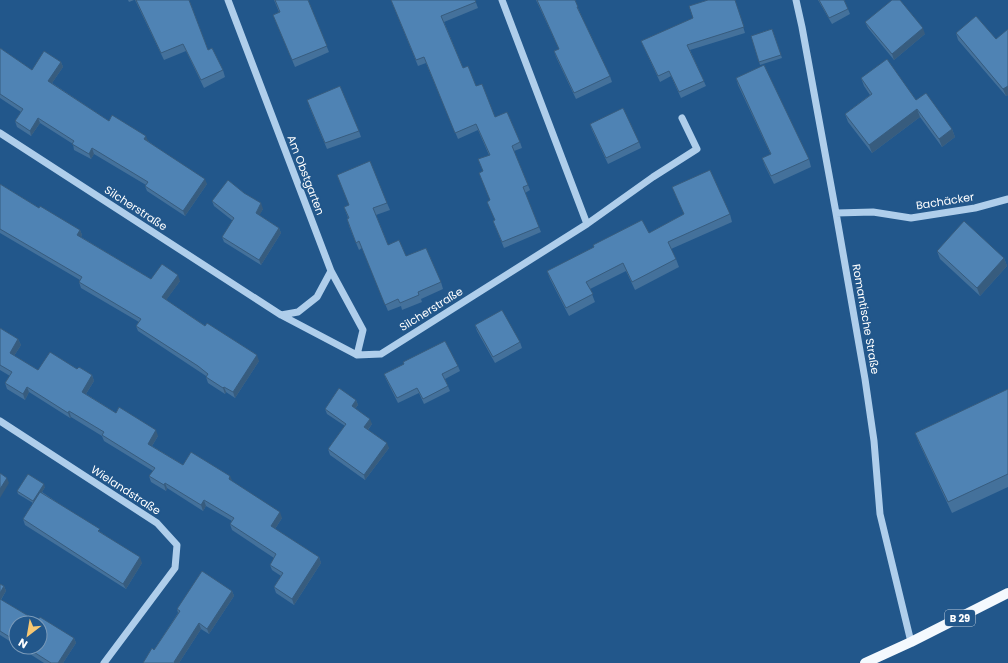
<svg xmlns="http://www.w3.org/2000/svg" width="1008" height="663" font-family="Poppins,sans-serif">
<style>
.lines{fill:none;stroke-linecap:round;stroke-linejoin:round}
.minor{stroke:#afceeb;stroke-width:7}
.major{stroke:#f4f9fe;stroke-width:10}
.wall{fill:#44719b}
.shaded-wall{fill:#375c7e}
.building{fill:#4f83b4;stroke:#375c7e}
.labels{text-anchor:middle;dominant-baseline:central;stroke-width:4;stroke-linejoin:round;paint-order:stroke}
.shield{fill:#22578b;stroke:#bdcddc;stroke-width:1}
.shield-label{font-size:10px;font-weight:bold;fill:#fff}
.street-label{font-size:11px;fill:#fff;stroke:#22578b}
</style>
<rect width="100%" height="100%" fill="#22578b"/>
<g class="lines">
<path class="minor" d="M228,0l103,271 32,59 -6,25
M796,0l6,27 34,186 29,166 9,62 6,73 31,128
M0,133l281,182 76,40 24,-1 206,-130 -85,-224
M836,213l37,-1 38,6 64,-10 33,-9
M587,224l66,-47 44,-28 -15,-31
M281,315l17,-3 19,-15 14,-26
M0,421l157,102 20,22 -2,23 -71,95"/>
<path class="major" d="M865,663l46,-21 97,-49"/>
</g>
<path class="wall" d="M128,0h6l-5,2z
M135,0h54l19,50 15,20 2,7 -21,11 -18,-37 -22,9z
M274,0h34l21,52 -34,15 -22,-52 6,-3z
M391,0h84l3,8 -34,14 19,46 13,18 19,31 25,25 2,6 -8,3 16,39 -5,3 16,39 -37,16 -11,-27 2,-1 -12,-49 6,-16 -11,-25 -20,9 -32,-76 -8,3z
M536,0h39l5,13 30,63 2,6 -36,17 -20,-42 -2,-6 5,-2z
M735,0l10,33 -55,17 16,36 -25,12 -10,-22 -11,6 -19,-41z
M818,0h26l4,9 2,5 -18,10z
M865,22l60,12 -31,26 -26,-32z
M772,29l10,29 -22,7 -9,-29z
M956,33l52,62 -2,1 -48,-56z
M0,48l32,22 29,-8 2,5 -11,16 57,38 39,20 59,43 -22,32 -38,-25 -2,-5 1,-1 -52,-31 -3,5 -17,-9 -1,-6 -33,-21 -9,13 -14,-9 -2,-6 6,-9 -21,-14z
M736,78l73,81 2,8 -37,17 -9,-18 -3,-8 9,-3 -33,-70z
M861,78l55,22 36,29 3,8 -13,10 -22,-30 -48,36 -24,-31 -3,-8 25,-19 -6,-9z
M309,106l50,25 2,6 -34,12z
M590,124l49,18 2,6 -33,16 -16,-34z
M0,184l39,24 41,22 2,5 -1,2 70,42 29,2 -14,19 93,61 -24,37 -9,-6 -1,2 -17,-11 -2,-6v-1l-6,-4 -62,-41 -2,-5 3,-4 -58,-34 -2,-6 1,-2 -80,-47z
M672,187l58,27 2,8 -61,27 5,10 3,8 -44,23 -9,-19 -36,18 5,13 -26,14 -19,-37 -3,-8 102,-38 35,-19z
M212,201l51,8 -4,6 20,13 2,5 -20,32 -37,-23 -2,-5 11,-16 -19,-15z
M387,203l3,7 -14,5 12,30 18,11 35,26 2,7 -22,10 1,3 -20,8 -1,-4 -13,5 -26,-63 -3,2 -10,-24 -1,-8 -4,-11z
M937,251l67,7 3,8 -27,30 -40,-37z
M475,325l45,17 2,6 -27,15 -18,-32z
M0,328l18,11 3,6 -7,11 24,14 39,-1 15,6 2,6 -8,13 30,19 42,23 -6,10 31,19 49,17 50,36 -7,11 44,28 2,6 -27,42 -18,-12 -2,-6 7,-11 -9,-6 -2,-5 4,-7 -42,-28 -2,-6 2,-3 -26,-15 -3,5 -36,-23 -1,3 -15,-9 -2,-6 4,-5 -49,-30 -2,-5 -31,-19 -1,1 -41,-26 -4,8 -18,-11 -2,-6 5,-7 -10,-6z
M458,366l2,5 -15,8 5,12 -26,13 -5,-11 -21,10 -12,-24 -2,-5z
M1008,389v98l-56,26 -33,-70 -4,-10z
M356,400l2,5 -3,4 17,15 -4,6 21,18 -24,32 -35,-25 -2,-6 17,-23 -18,-12 -2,-5z
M45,487l-3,5 60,41 40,30 -16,26 -101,-64 -2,-6 10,-16 -15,-9 -1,-3z
M0,584l4,2 2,5 -5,9 36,21 37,17 2,5 -13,20h-19l-25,-16h21l-24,-24v22l-16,-10z
M232,591l2,5 -25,38 -8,-5 -22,34h-36l11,-13 24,-37 -1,-4z"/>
<path class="shaded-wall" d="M923,28l2,6 -31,26 -2,-6z
M61,62l2,5 -13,19 -2,-5z
M1008,86v9l-2,1 -3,-7z
M917,109l3,8 -48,36 -3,-8z
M38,118l2,5 -9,13 -1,-5z
M952,129l3,8 -13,10 -3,-8z
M146,136l2,5 -2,3 -2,-5z
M92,148l2,6 -3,5 -2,-5z
M205,179l2,5 -22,32 -2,-5z
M261,203l2,6 -5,9 -2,-5z
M279,228l2,5 -20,32 -2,-5z
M80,230l2,5 -3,6 -2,-6z
M1004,258l3,8 -27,30 -3,-8z
M178,275l2,6 -16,22 -2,-6z
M18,339l3,6 -9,14 -2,-6z
M257,355l2,6 -24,37 -2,-6z
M92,375l2,6 -10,16 -2,-5z
M27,387l2,5 -4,8 -2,-6z
M224,387l2,5 -1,2 -2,-6z
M356,400l2,5 -5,6 -1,-5z
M69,411l2,6 -1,1 -2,-5z
M370,419l2,5 -6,8 -2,-5z
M156,430l2,6 -8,13 -2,-5z
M387,443l2,5 -24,32 -1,-5z
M230,476l3,6 -4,-3z
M7,478l2,5 -9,15v-9z
M165,483l2,5 -1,3 -2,-6z
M44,484l1,3 -10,17 -2,-3z
M204,500l2,6 -3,5 -2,-6z
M280,512l2,6 -9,14 -2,-6z
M140,557l2,6 -16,26 -3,-5z
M319,557l2,6 -27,42 -2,-6z
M4,586l2,5 -6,10v-8z
M232,591l2,5 -25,38 -2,-5z
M199,623l2,6 -22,34h-5v-1z
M74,638l2,5 -13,20h-5z"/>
<path class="building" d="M136,0h53l19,50 4,-2 11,22 -22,10 -18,-36 -22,9z
M275,0h33l19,46 -35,14 -19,-45 7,-3z
M391,0h84l1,2 -35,14 22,52 5,-2 8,20 6,-2 13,33 12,-5 13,30 -8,4 16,39 -5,2 16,40 -37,15 -9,-21 2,-1 -8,-18 3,-2 -11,-27 4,-2 -5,-12 12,-4 -14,-31 -21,9 -31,-76 -8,3z
M537,0h38l3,7h-1l33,69 -36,17 -20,-42 5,-2z
M708,0h27l9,27 -57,18 17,36 -25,11 -10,-21 -11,5 -17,-35 52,-23 -4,-12z
M819,0h25l4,9 -19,9z
M892,0h8l23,28 -31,26 -27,-32z
M976,16l20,23 12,-10v57l-5,3 -47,-56z
M772,29l9,26 -22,7 -8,-26z
M0,48l32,22 12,-19 17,11 -13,19 61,40 3,-6 34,21 -2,3 61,40 -22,32 -38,-25 3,-4 -56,-34 -3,6 -17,-10 2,-3 -36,-23 -8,13 -15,-10 8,-12 -23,-15z
M887,59l29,41 10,-7 26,36 -13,10 -22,-30 -48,36 -24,-31 27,-20 -11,-16z
M764,65l45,94 -38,17 -9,-18 9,-4 -35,-76z
M340,86l19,45 -34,12 -18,-43z
M623,108l16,34 -33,16 -16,-34z
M370,161l17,42 -14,5 15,37 11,-5 7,16 20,-8 15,34 -23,10 1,3 -19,8 -2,-4 -13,6 -26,-64 -3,2 -9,-24 2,-1 -5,-11 5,-2 -12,-30z
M710,170l20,44 -62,28 8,17 -44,23 -9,-19 -37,19 7,12 -27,14 -19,-37 47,-24 -1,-2 49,-25 7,13 35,-19 -12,-27z
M228,180l16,13 17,10 -5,10 23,15 -20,32 -37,-23 12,-19 -22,-17z
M0,184l39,24 1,-2 40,24 -3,5 74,44 11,-15 16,11 -16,22 43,29 2,-3 50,32 -24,37 -9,-5 -1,1 -17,-11 2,-3 -10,-8 -62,-40 5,-7 -62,-37 3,-5 -82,-48z
M964,221l40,37 -27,30 -40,-37z
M502,310l18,32 -27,15 -18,-32z
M0,328l18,11 -8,14 28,17 12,-18 27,17 2,-2 13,8 -10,17 34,21 3,-6 37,23 -8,14 35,21 8,-13 39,24 -1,3 51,33 -9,14 48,31 -27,42 -18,-12 9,-14 -13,-8 6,-11 -46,-30 4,-6 -30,-18 -3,5 -36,-22 -1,2 -15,-9 6,-8 -53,-33 2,-3 -35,-21 -1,2 -41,-26 -4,7 -18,-11 7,-11 -12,-7z
M445,341l13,25 -16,8 6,12 -25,13 -6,-11 -20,10 -13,-24 20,-10 -1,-2z
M339,388l17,12 -4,6 18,13 -6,8 23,16 -23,32 -36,-26 18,-25 -21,-15z
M1008,389v85l-60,28 -33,-69z
M0,473l7,5 -7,11z
M28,474l16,10 -11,17 -16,-10z
M40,492l60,37 -2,2 42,26 -17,27 -100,-65z
M202,571l30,20 -25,38 -8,-6 -25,39 1,1h-32l9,-15 2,2 26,-39 -3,-2z
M0,584l4,2 -4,7z
M0,599l37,22 3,-4 34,21 -16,25h-7l-25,-16h14v-24h-24v18l-16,-10z"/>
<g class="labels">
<rect class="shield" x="945" y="610" width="30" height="16" rx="3"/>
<g class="shield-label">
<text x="960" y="618">B 29</text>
</g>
<g class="street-label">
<text transform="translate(306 175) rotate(69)">Am Obstgarten</text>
<text transform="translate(945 201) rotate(-9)">Bachäcker</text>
<text transform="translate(136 208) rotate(33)">Silcherstraße</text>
<text transform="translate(431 309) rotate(-32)">Silcherstraße</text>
<text transform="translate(866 319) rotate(80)">Romantische Straße</text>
<text transform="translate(126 490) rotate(33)">Wielandstraße</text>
</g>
</g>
<g transform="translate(28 635) rotate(211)"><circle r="19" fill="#22578b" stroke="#7a9ab9"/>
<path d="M0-3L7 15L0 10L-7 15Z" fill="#f6c772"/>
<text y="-6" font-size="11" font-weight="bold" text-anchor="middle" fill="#ffffff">N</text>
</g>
</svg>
